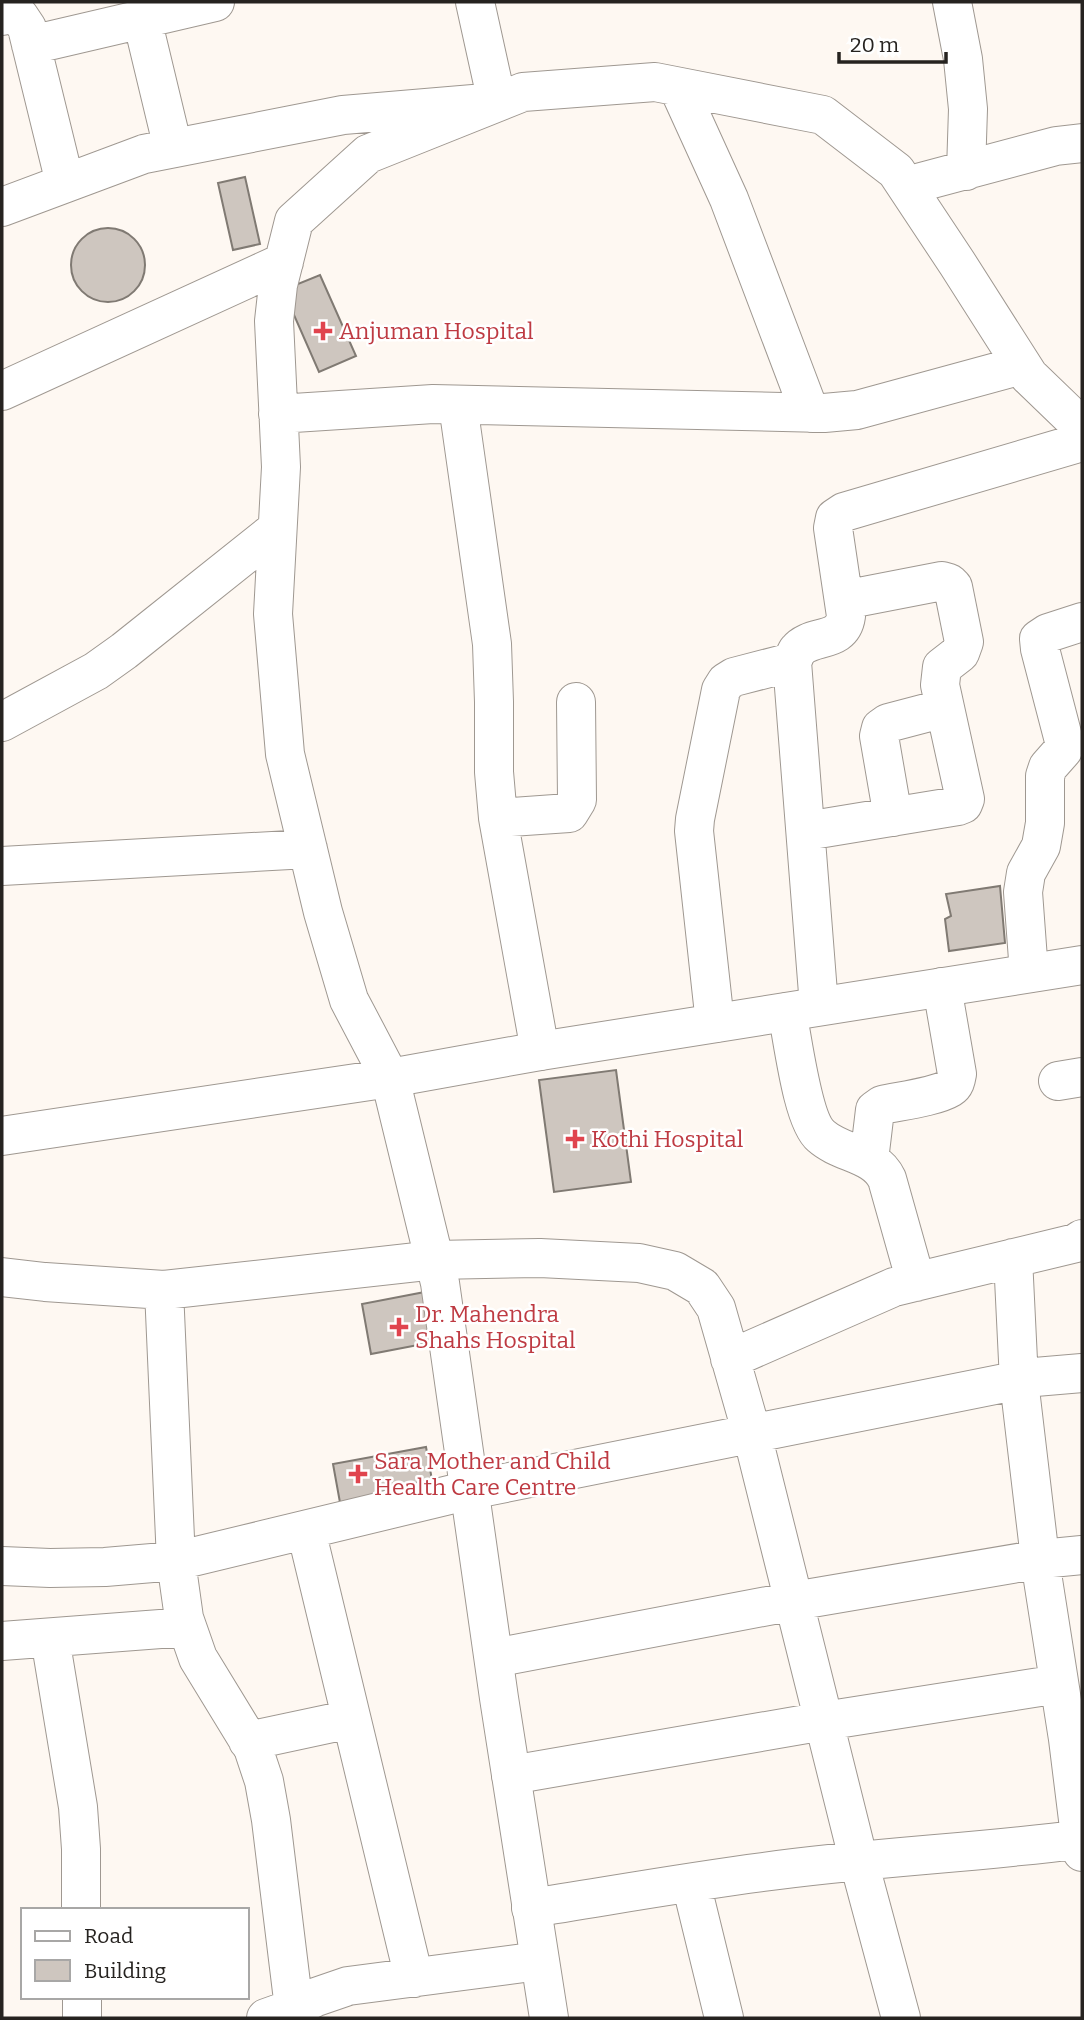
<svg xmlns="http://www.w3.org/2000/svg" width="1084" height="2020" font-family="Bitter,serif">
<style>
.building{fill:#cec6bf;stroke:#807a73;stroke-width:2}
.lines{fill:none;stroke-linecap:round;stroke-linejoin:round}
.street-casing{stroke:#9f9891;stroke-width:40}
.secondary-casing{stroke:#9f9891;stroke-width:40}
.street{stroke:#fff;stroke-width:38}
.secondary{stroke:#fff;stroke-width:38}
.health-dot{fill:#e0444e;stroke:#fff;stroke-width:2.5}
.labels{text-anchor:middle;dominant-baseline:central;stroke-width:5;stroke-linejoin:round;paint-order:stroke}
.health-label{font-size:23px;fill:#be3a42;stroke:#fff;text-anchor:start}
</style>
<rect width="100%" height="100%" fill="#fef8f2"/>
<path class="building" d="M245,177l15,67 -27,6 -15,-67z
M71 265a37 37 0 1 1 74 0a37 37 0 1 1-74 0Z
M320,275l36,81 -37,16 -36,-82z
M1000,886l5,57 -56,8 -4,-32 6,-3 -5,-22z
M616,1070l15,112 -77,10 -15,-112z
M430,1291l9,50 -68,13 -9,-50z
M426,1447l8,44 -93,17 -8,-44z"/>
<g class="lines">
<defs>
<path id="street" d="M952,2l11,57 5,50 -2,62
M2,16l7,-2 10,2 8,12 38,155
M142,19l31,129
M31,45l184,-43
M678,87l51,112 81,214
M906,186l150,-40 26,-3
M2,207l142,-53 199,-39 154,-13 -22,-100
M2,391l282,-129
M458,405l34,239 2,58v70l4,46 42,233
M278,414l155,-10 391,9 33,-3 165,-45
M2,722l94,-51 28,-20 153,-122
M893,817l-14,-81 2,-8 7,-5 57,-15
M498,818l71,-5 8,-13 -1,-98
M806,831l152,-25 5,-2 2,-5 -25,-114 2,-18 18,-14 4,-11 -11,-55 -4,-4 -7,-2 -98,19
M2,866l306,-17
M1029,973l-6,-81 3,-19 15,-27 4,-23v-47l3,-9 15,-17 1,-9 -24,-92 -1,-10 9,-6 34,-11
M819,1006l-27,-344c1,-2 4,-10 5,-11 14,-18 45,-6 49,-35l-13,-88 2,-10 9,-6 238,-70
M787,1012c6,27 15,108 34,124 20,18 54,17 66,43l29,103
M715,1023l-21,-192 1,-12 26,-129 5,-8 8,-5 58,-15
M1058,1081l24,-4
M2,1136l388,-58 -41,-78 -26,-88 -38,-158 -12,-140 8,-147 -7,-146 4,-36 16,-64 74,-67 155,-62 132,-10 168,33 73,56 61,92 72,113 53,51
M869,1160l6,-50 7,-5c18,-4 53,-8 68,-17 5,-3 6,-8 7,-14l-15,-87
M1013,1258l6,123 22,186 27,172 14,113
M2,1277l43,5 119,8 271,-30 105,-2 99,5 36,8 27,16 14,21 36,126 107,428 42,156
M164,1290l12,271 8,57 14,40 55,90 11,33 7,39 23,188
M730,1359l164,-72 182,-44 6,-4
M306,1530l108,448
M2,1566l48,2 55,-1 71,-6 294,-71 565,-113 47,-4
M50,1638l28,169 3,42v61
M2,1641l185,-14
M494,1658l300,-57 247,-42 41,-4
M248,1741l103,-22
M511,1775l313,-54 235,-37
M691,1883l33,135
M531,1908c77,-12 155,-26 232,-36 106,-15 213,-19 319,-33
M82,1997v21
M266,2018l28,-10 22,-11 32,-11 191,-25"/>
<path id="secondary" d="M549,2018l-50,-320 -59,-415 -50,-205 150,-27 542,-86"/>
</defs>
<use href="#street" class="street-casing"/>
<use href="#secondary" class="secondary-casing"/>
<use href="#street" class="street"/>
<use href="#secondary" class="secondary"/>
</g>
<g class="health-dot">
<path d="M319.5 320.5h7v7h7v7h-7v7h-7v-7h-7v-7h7z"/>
<path d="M571.5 1128.5h7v7h7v7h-7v7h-7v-7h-7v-7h7z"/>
<path d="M395.5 1316.5h7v7h7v7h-7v7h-7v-7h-7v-7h7z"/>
<path d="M354.5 1463.5h7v7h7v7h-7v7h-7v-7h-7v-7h7z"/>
</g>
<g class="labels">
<g class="health-label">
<text x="339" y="331">Anjuman Hospital</text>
<text x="591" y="1139">Kothi Hospital</text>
<text x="415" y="1314">Dr. Mahendra<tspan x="415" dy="26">Shahs Hospital</tspan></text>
<text x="374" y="1461">Sara Mother and Child<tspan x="374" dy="26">Health Care Centre</tspan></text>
</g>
</g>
<rect width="1084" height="2020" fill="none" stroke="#262320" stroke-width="7"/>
<rect x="21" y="1908" width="228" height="91" fill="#ffffff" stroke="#a8a7a6" stroke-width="2"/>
<rect x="35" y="1931" width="35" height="10" fill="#ffffff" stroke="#a8a7a6" stroke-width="2"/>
<text x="84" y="1943" font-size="21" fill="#262320">Road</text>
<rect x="35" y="1960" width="35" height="21" fill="#cec6bf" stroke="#a8a7a6" stroke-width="2"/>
<text x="84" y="1978" font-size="21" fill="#262320">Building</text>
<path d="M839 52v10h107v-10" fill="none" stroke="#262320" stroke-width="3.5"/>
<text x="850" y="52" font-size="21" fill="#262320" stroke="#ffffff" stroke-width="5" paint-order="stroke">20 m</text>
</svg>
